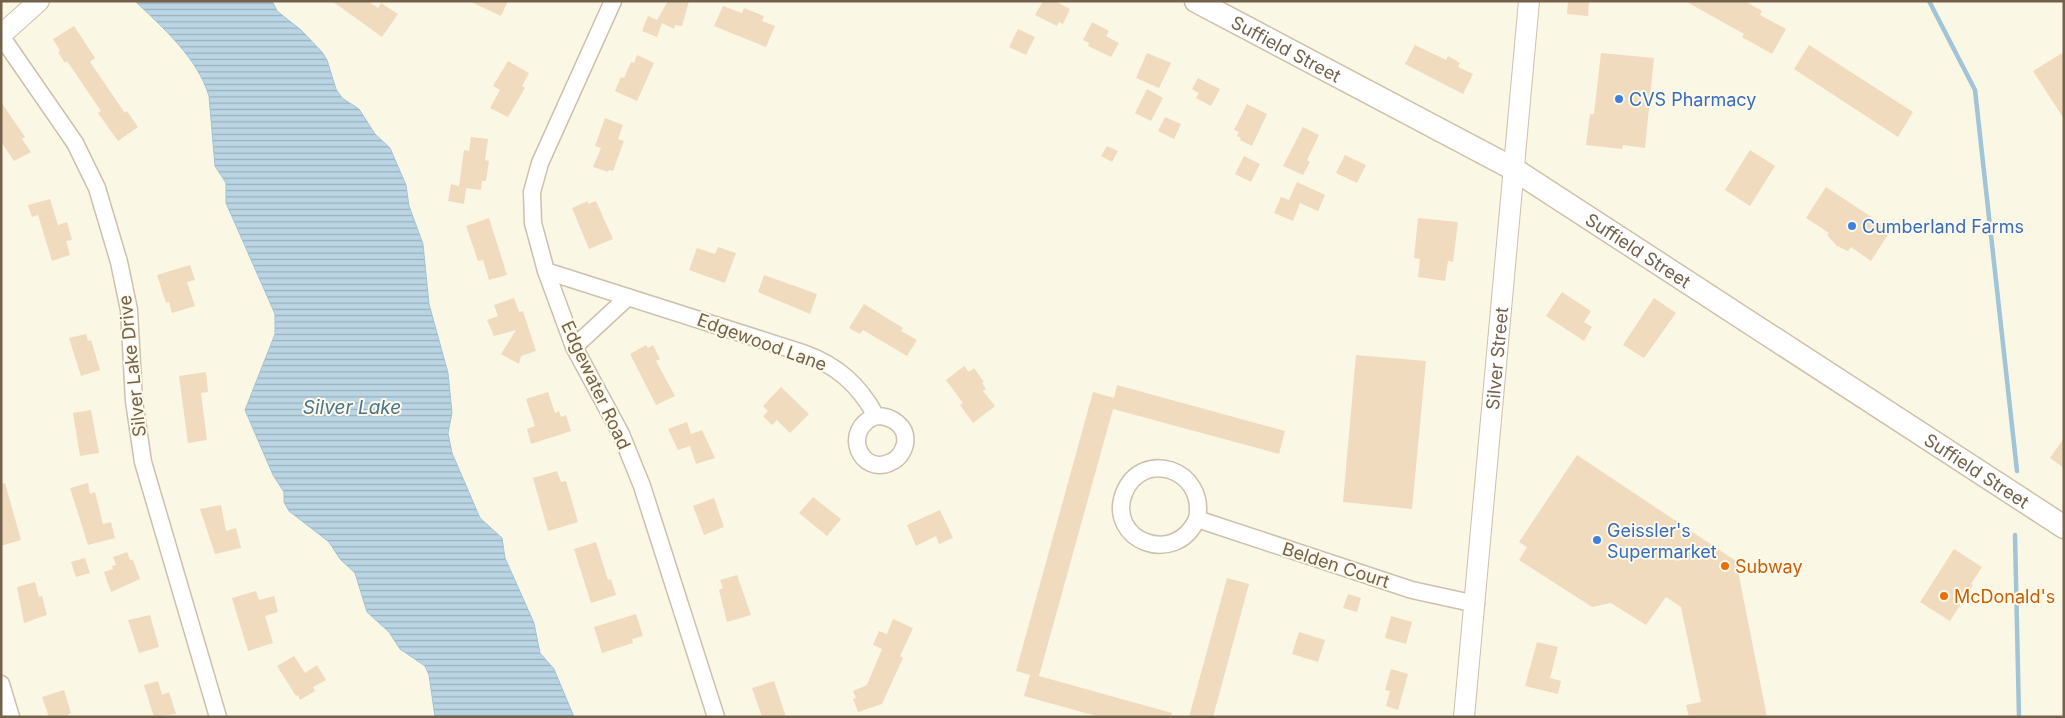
<svg xmlns="http://www.w3.org/2000/svg" width="2065" height="718" font-family="Inter,sans-serif">
<style>
.water{fill:url(#water-rules);stroke:#a1c4d6}
.lines{fill:none;stroke-linecap:round;stroke-linejoin:round}
.stream{stroke:#a1c4d6;stroke-width:4.5}
.building{fill:#f0dbbe}
.minor-casing{stroke:#cdc0ac;stroke-width:19}
.tertiary-casing{stroke:#cdc0ac;stroke-width:22}
.secondary-casing{stroke:#cfc1a9;stroke-width:25}
.minor{stroke:#fff;stroke-width:16}
.tertiary{stroke:#fff;stroke-width:20}
.secondary{stroke:#fff;stroke-width:22}
.shop-dot{fill:#3f7fe0;stroke:#fefaeb;stroke-width:2}
.food-dot{fill:#e8710a;stroke:#fefaeb;stroke-width:2}
.labels{text-anchor:middle;dominant-baseline:central;stroke-width:4;stroke-linejoin:round;paint-order:stroke}
.street-label{font-size:18px;fill:#73614b;stroke:#fefaeb}
.shop-label{font-size:18px;fill:#366cbe;stroke:#fefaeb;text-anchor:start}
.food-label{font-size:18px;fill:#c56008;stroke:#fefaeb;text-anchor:start}
.water-label{font-size:19px;font-style:italic;fill:#49758d;stroke:#fefaeb}
</style>
<defs>
<pattern id="water-rules" width="6" height="5" patternUnits="userSpaceOnUse" patternTransform="scale(1.25)"><rect width="6" height="5" fill="#bad6e4"/><path d="M0 2.5h6" fill="none" stroke="#9cb1bb"/></pattern>
</defs>
<rect width="100%" height="100%" fill="#fbf7e5"/>
<path class="water" d="M135,1h137l5,10 24,19 21,22 5,8 9,29 6,9 17,11 16,25 15,14 16,37 3,21 14,38 6,60 19,69 4,40 -4,20 4,20 28,65 22,20 3,20 29,65 6,30 14,16 20,48h-139l-6,-42 -4,-9 -25,-17 -11,-17 -22,-20 -12,-39 -15,-14 -11,-17 -40,-31 -5,-9v-10l-11,-17 -28,-65 30,-76v-20l-49,-111v-20l-11,-17 -6,-70c-12,-39 -46,-68 -74,-95z"/>
<g class="lines">
<path class="stream" d="M1929,1l46,89 42,381
M2015,535l4,182"/>
</g>
<path class="building" d="M332,1h36l10,7 3,-5 17,11 -16,23z
M469,1h39l-7,15z
M668,1h21l-7,25 -7,-1 -1,4 -12,-6 -5,14 -15,-6 6,-15 9,4z
M1043,1h12l15,8 -7,15 -4,-2 -2,4 -22,-11z
M1568,1h21l-1,15 -21,-2z
M1685,1h60l17,10 -2,4 26,14 -14,25 -30,-17 2,-3z
M723,6l19,7 2,-5 20,8 -2,5 13,5 -9,21 -52,-21z
M1092,22l17,9 -3,5 13,7 -8,14 -23,-11 1,-3 -6,-3z
M74,26l21,32 -5,4 35,51 2,-2 11,16 -20,14 -20,-28 3,-2 -15,-22 -19,-28 -2,2 -7,-11 2,-1 -7,-12z
M1018,29l17,8 -9,18 -17,-8z
M1415,45l31,15 2,-4 12,7 -2,4 15,7 -10,20 -58,-30z
M1809,45l104,67 -15,25 -104,-68z
M2064,52v67l-31,-48z
M1147,53l24,10 -12,25 -23,-10z
M1601,53l53,5 -9,90 -22,-3 -1,4 -36,-4 4,-31h4z
M637,55l17,8 -17,38 -22,-10 6,-14 3,1 7,-16 3,1z
M508,61l21,12 -7,13 3,2 -17,29 -18,-9 10,-18 -7,-4z
M1198,78l22,11 -9,17 -15,-8 3,-5 -7,-4z
M1147,89l16,9 -12,23 -16,-8z
M1,102l24,35 -3,2 9,13 -17,9 -13,-19z
M1247,104l20,10 -15,32 -12,-6 1,-2 -4,-2 2,-4 -5,-2z
M1165,117l16,7 -7,15 -16,-8z
M605,118l18,7 -5,14 6,2 -11,30 -4,-1 -1,2 -15,-5 8,-19 -6,-2z
M1303,127l16,8 -12,25 3,2 -7,13 -20,-9z
M471,137l17,2 -3,21 4,1 -3,20h-4l-1,9 -15,-2 -2,16 -16,-3 3,-17 8,2 5,-36 5,1z
M1107,146l11,5 -6,11 -11,-6z
M1750,150l25,16 -25,40 -25,-16z
M1345,155l21,10 -9,18 -21,-10z
M1244,156l16,8 -9,18 -16,-8z
M1297,182l28,13 -7,16 -18,-8 -7,18 -19,-8 7,-16 8,3z
M1826,187l65,43 -20,31 -20,-14 -3,4 -11,-5 -10,-11 2,-2 -23,-15z
M50,199l8,26 9,-3 5,18 -6,1 4,14 -18,6 -14,-46 -6,2 -4,-12z
M588,201v3l8,-3 17,38 -24,10 -17,-41z
M489,218l18,57 -18,5 -6,-20 -5,1 -12,-35z
M1418,218l40,4 -5,40 -5,-1 -3,20 -27,-4 2,-18 -6,-1z
M718,247l18,6 -11,30 -36,-13 8,-22 18,6z
M190,265l5,15 -8,2 8,24 -23,7 -3,-11 -3,1 -9,-28z
M764,275l53,19 -7,20 -52,-22z
M1562,292l29,19 -7,11 8,5 -8,14 -38,-25z
M514,298l5,14 4,-1 13,40 -15,5 -2,8 -18,-10 15,-24 -22,6 -7,-16 11,-4 -4,-11z
M1654,298l22,15 -32,45 -21,-13z
M864,304l39,24 -2,3 16,9 -10,16 -44,-26 -3,4 -11,-6z
M86,334l2,7 3,-1 9,30 -19,6 -12,-38z
M646,345l2,3 5,-3 7,14 -4,2 19,35 -19,9 -26,-51z
M1356,355l70,6 -14,148 -69,-7z
M964,366l5,6 5,-4 10,14 -2,1 4,6 -3,2 12,15 -22,17 -13,-18 3,-2 -17,-23z
M206,372l2,20 -7,1 6,47 -19,3 -9,-67z
M1117,385l168,46 -6,23 -166,-45 -74,267 133,37 -1,4h-71l-76,-21 6,-21 -14,-4 77,-279 21,6z
M781,387l28,27 -19,19 -13,-13 -5,5 -9,-9 5,-5 -5,-5z
M548,392l7,21 4,-2 2,6 5,-2 5,16 -40,13 -4,-15 8,-3 -9,-27z
M91,410l8,43 -19,3 -7,-43z
M687,422l4,12 11,-4 13,28 -19,6 -6,-18 -12,4 -10,-21z
M2064,438v30l-14,-10z
M1577,455l159,106 31,156h-78l-3,-12 15,-3 -20,-95 -15,-10 -20,28 -35,-22 -19,4 -73,-47 8,-13 -8,-5z
M557,471l4,11 5,-1 12,41 -30,9 -15,-53z
M5,483l16,57 -20,6v-62z
M88,483l2,11 5,-2 8,32 8,-2 4,16 -27,7 -18,-57z
M813,497l28,22 -14,17 -28,-23z
M714,498l10,29 -20,8 -11,-29z
M221,505l5,26 10,-3 5,20 -26,6 -15,-45z
M940,510l13,28 -14,6 -3,-8 -20,10 -9,-21z
M596,542l12,38 3,-1 5,16 -25,8 -17,-54z
M1954,549l28,18 -11,17 2,1 -23,36 -30,-19z
M127,552l3,8h3l7,19 -29,13 -7,-20 9,-3 -1,-3 4,-1 -3,-8z
M85,558l5,15 -14,4 -5,-15z
M737,575l14,40 -24,7 -8,-32 4,-2 -3,-8z
M1227,578l22,6 -36,133h-24z
M35,582l4,15 3,-1 5,19 -23,8 -7,-36z
M256,591l3,9 15,-4 4,16 -13,4 8,27 -25,8 -16,-53z
M1348,594l13,4 -4,14 -14,-4z
M636,614l7,22 -11,3 1,4 -31,10 -8,-26z
M150,615l9,32 -20,6 -11,-33z
M1391,616l21,6 -6,22 -21,-6z
M893,619l20,9 -13,28 3,2 -21,46 -24,8 -5,-13 3,-1 -3,-7 14,-6 15,-36 -9,-4 6,-14 8,3z
M1299,632l26,8 -7,22 -26,-8z
M1537,642l21,5 -8,31 11,3 -3,13 -33,-8z
M294,656l11,17 12,-8 9,15 -13,7 2,4 -15,9 -2,-5 -2,1 -19,-30z
M1391,669l17,5 -10,36 -12,-4 4,-15 -5,-1z
M158,681l4,14 7,-3 7,22 -22,3 -10,-32z
M774,681l12,36h-24l-10,-29z
M64,690l7,23 -3,1 1,3h-20l-7,-20z"/>
<g class="lines">
<defs>
<path id="minor" d="M613,1l-73,162 -8,29 1,31 13,48 28,76 47,87 21,52 74,231
M1,36l74,107 22,45 22,74 10,48 5,91 9,61 75,255
M546,271l257,82c34,12 56,32 73,63 -36,14 -15,61 15,46 7,-3 12,-10 14,-18 3,-18 -13,-28 -29,-28
M574,347l54,-50
M1197,519c-22,49 -91,21 -73,-26 18,-45 83,-24 73,26l215,71 64,14
M1,684l10,33"/>
<g id="tertiary">
<path d="M1,35l38,-34"/>
<path id="s1" d="M1464,717l65,-716"/>
</g>
<g id="secondary">
<path id="s2" d="M1196,1l316,167 552,359"/>
</g>
</defs>
<use href="#minor" class="minor-casing"/>
<use href="#tertiary" class="tertiary-casing"/>
<use href="#secondary" class="secondary-casing"/>
<use href="#minor" class="minor"/>
<use href="#tertiary" class="tertiary"/>
<use href="#secondary" class="secondary"/>
</g>
<g class="shop-dot">
<circle cx="1619" cy="99" r="5"/>
<circle cx="1852" cy="226" r="5"/>
<circle cx="1597" cy="540" r="5"/>
</g>
<g class="food-dot">
<circle cx="1725" cy="566" r="5"/>
<circle cx="1944" cy="596" r="5"/>
</g>
<g class="labels">
<g class="street-label">
<text stroke="none"><textPath href="#s2" startOffset="102">Suffield Street</textPath></text>
<text stroke="none"><textPath href="#s2" startOffset="508">Suffield Street</textPath></text>
<text transform="translate(762 342) rotate(20)">Edgewood Lane</text>
<text stroke="none"><textPath href="#s1" startOffset="360">Silver Street</textPath></text>
<text transform="translate(132 366) rotate(-96)">Silver Lake Drive</text>
<text transform="translate(596 385) rotate(65)">Edgewater Road</text>
<text stroke="none"><textPath href="#s2" startOffset="912">Suffield Street</textPath></text>
<text transform="translate(1336 565) rotate(18)">Belden Court</text>
</g>
<g class="shop-label">
<text x="1629" y="99">CVS Pharmacy</text>
<text x="1862" y="226">Cumberland Farms</text>
<text x="1607" y="530">Geissler's<tspan x="1607" dy="21">Supermarket</tspan></text>
</g>
<g class="food-label">
<text x="1735" y="566">Subway</text>
<text x="1954" y="596">McDonald's</text>
</g>
<g class="water-label">
<text x="352" y="407">Silver Lake</text>
</g>
</g>
<rect width="2065" height="718" fill="none" stroke="#73614b" stroke-width="5"/>
</svg>
